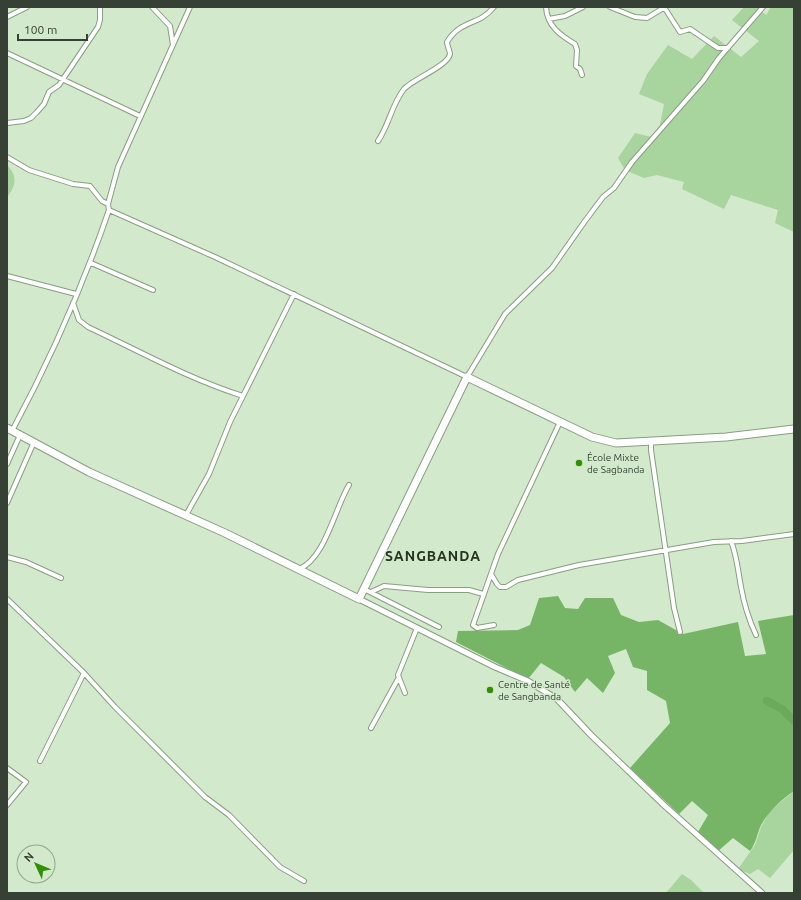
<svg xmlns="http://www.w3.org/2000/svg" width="801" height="900" font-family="Ubuntu,sans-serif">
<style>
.green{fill:#a8d49d}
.forest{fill:#77b566}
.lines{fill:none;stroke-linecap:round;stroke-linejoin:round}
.river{stroke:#6ba95b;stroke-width:8}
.minor-casing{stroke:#889e82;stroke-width:6}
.tertiary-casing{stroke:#889e82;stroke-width:7}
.primary-casing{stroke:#889e82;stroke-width:9}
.minor{stroke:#fff;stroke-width:4}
.tertiary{stroke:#fff;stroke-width:5}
.primary{stroke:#fff;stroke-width:7}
.poi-dot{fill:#318f04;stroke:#d2e9cc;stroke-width:1.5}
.labels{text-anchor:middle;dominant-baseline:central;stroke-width:3;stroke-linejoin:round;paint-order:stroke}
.poi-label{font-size:10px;fill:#364034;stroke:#d2e9cc;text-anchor:start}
.district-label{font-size:14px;font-weight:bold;letter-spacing:1px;fill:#23351e;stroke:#d2e9cc}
</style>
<rect width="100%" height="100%" fill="#d2e9cc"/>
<path class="green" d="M744,7h13l9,8 5,-8h23v225l-19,-9 3,-13 -47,-15 -7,14 -42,-20 2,-7 -27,-7 -13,3 -19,-8 -7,-12 17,-25 16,4 9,-12 4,-21 -25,-10 8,-20 21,-29 24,14 22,-23 27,21 18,-16 -27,-21z
M7,165c11,11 9,21 0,32z
M794,791v59l-24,28 -12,-9 -8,5 -12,-5 17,-24 6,-18 9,-16z
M682,874l9,6 13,13h-38z"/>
<path class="forest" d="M558,596l7,12 13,1 7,-11h28l8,17 18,7 19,-2 25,14 55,-12 7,34 21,-2 -8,-33 36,-6v176c-13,9 -25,20 -33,34 -4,9 -5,18 -11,26l-17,-13 -16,14 -19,-20 10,-17 -16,-14 -13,13 -49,-46 40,-45 -4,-22 -19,-11v-19l-14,-4 -7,-18 -18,7 7,17 -12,20 -16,-15 -12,14 -11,-15 -23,-14 -13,16 -72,-37 2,-11 60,-1 12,-5 9,-27z"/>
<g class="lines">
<path class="river" d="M767,701l15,8 12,12"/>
<defs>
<path id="minor" d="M152,7l18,19 3,19
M546,7c1,19 14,28 29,37l2,6 -1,16 4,3 2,6
M610,7l25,10 12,1 18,-11
M664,7l16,25 10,-3 28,19h10
M7,17l20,-10
M549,19l16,-3 18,-9
M7,53l133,63
M7,123l17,-2 7,-3 6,-6 7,-8 5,-12 10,-7 39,-58 2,-7v-13
M378,141c11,-16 14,-37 26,-52 9,-10 44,-23 46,-35 0,-3 -3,-8 -3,-12 14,-23 32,-16 47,-35
M7,157l22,13 44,14 17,2 12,15 6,3
M109,210l106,47 252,120 38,-63 47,-46 33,-47 18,-24 11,-9 18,-26 71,-81 16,-23 44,-51
M91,263l62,27
M7,276l69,18
M73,303l6,17 9,7c51,24 101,52 155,69
M12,431c38,-71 71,-145 97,-221l-1,-6 10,-37 72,-160
M651,441v9l23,158 6,24
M7,464l13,-29
M7,503l27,-61
M186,515l23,-41 21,-52 64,-128
M731,541c6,15 7,30 10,46 3,17 8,33 15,48
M7,557l19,5 35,16
M299,569c26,-10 36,-61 50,-84
M491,574l6,10 3,3h6l12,-7 61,-15 135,-23 28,-1 52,-7
M364,589l75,38
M371,592l13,-6 44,4h41l14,4
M7,599l77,74 31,34 90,90 24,18 51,52 24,14
M494,625l-17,3 -4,-3 25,-71 62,-132
M405,693l-7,-18 19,-47
M371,728l27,-49
M40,761l44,-88
M7,768l19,14 -19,23"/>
<path id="tertiary" d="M359,599l136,68 33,14 29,18 34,36 74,71 97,87"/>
<path id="primary" d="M7,428l82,44 136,61 134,66 108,-222 125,60 24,6 110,-6 68,-8"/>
</defs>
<use href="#minor" class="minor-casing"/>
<use href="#tertiary" class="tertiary-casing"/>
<use href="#primary" class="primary-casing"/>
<use href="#minor" class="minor"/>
<use href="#tertiary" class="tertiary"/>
<use href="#primary" class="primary"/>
</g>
<g class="poi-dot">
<circle cx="579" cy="463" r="4"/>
<circle cx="490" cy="690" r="4"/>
</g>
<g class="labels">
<g class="poi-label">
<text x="587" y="457">École Mixte<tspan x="587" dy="12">de Sagbanda</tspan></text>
<text x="498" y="684">Centre de Santé<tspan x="498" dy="12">de Sangbanda</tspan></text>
</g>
<g class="district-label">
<text x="433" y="556">SANGBANDA</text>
</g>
</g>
<rect width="801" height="900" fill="none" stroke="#364034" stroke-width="16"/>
<g transform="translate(36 864) rotate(314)"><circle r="19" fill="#d2e9cc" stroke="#94a58f"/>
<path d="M0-3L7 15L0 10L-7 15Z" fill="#318f04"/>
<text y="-6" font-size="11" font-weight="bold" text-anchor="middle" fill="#364034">N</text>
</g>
<path d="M18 34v6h69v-6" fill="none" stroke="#364034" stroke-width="2"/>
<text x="24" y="34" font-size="12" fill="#364034" stroke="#d2e9cc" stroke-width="3" paint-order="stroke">100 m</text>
</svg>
